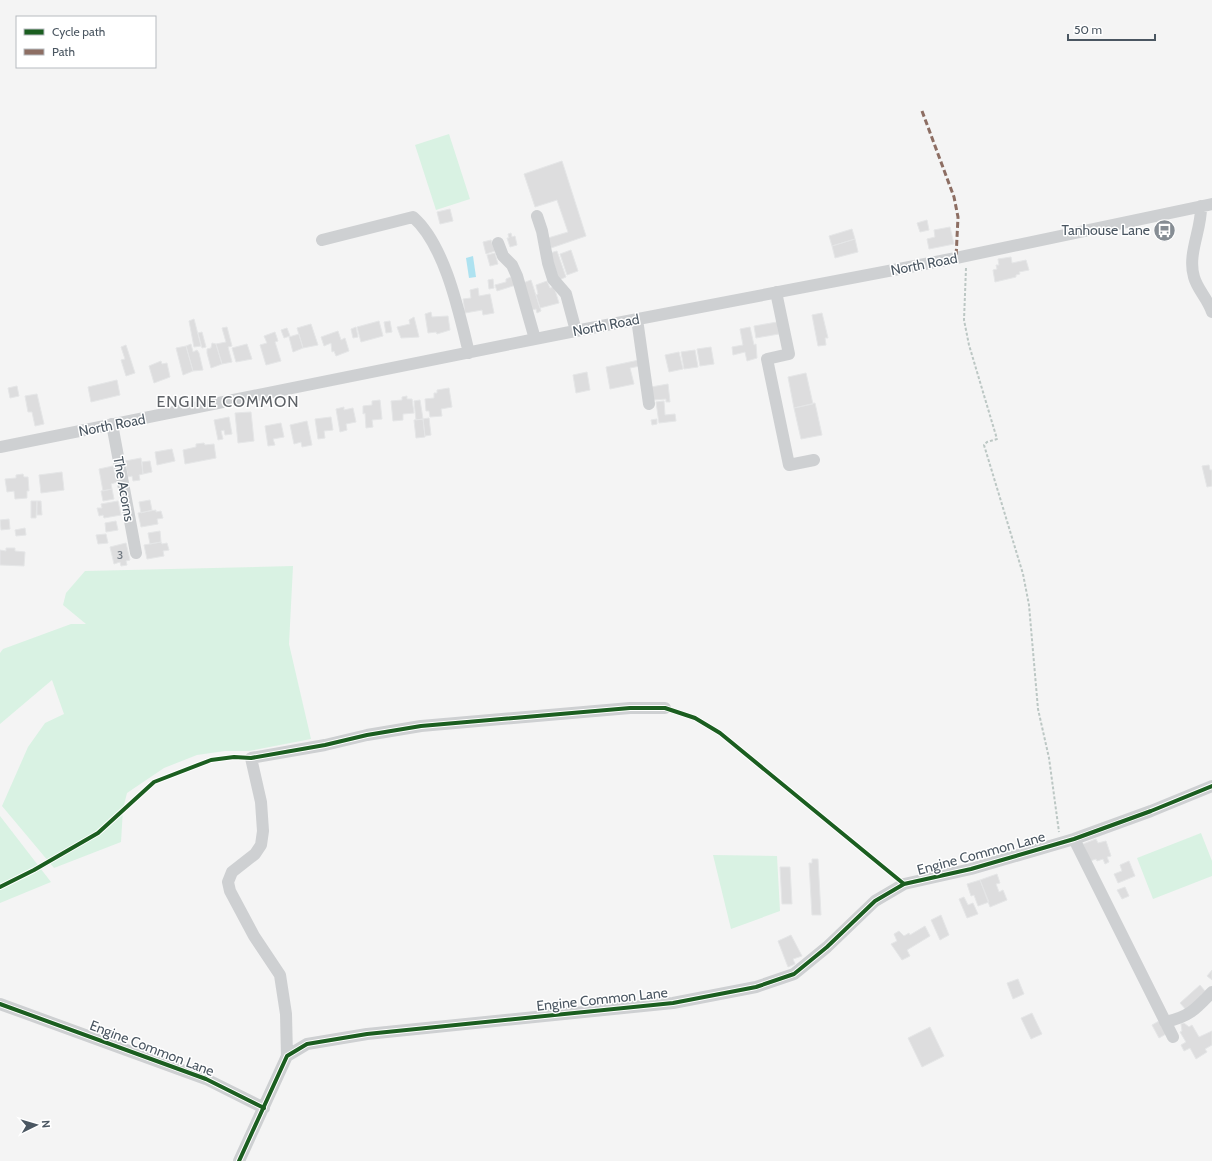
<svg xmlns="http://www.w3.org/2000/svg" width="1212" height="1161" font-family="Cabin,sans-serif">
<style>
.green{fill:#d9f2e3}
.water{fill:#aee2f0}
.building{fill:#ddddde;stroke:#e5e6e7}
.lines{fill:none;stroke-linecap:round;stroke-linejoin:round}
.path{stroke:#bcc7c4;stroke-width:2;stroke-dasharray:3 2;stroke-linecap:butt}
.minor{stroke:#ced0d2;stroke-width:12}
.quiet{stroke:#8d6e63;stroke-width:3;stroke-dasharray:6 3;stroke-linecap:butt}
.cycleway-casing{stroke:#fff;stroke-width:6}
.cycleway{stroke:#1b5e20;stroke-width:4}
.labels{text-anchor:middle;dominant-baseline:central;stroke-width:3;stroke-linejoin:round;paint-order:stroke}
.number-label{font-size:12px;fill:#707881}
.poi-label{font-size:14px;fill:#4a5661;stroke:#fff;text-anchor:end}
.street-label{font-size:14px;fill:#4a5661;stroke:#fff}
.quarter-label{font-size:16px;letter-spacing:1px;fill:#5f6368;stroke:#fff}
</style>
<rect width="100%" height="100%" fill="#f4f4f4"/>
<path class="green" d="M449,134l21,65 -34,11 -21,-65z
M293,566l-4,78 22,95 -62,12h-24l-28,4 -33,13 -37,25 -4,16 -2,33 -67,26 -52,-62 26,-59 17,-24 19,-9 -12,-34 -52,44v-71l3,-4 68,-25h15l-23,-19 3,-12 19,-22z
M0,816l51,66 -51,21z
M1201,833l11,28v15l-59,23 -16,-41z
M713,855l64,1 3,55 -49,18z"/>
<path class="water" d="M473,256l3,21 -7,1 -3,-20z"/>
<path class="building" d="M562,161l24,75 -35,12 -3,-10 20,-6 -11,-32 -22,7 -11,-33z
M450,209l3,12 -13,3 -3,-12z
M927,220l2,10 -9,2 -3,-9z
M950,227l4,17 -25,5 -2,-10 8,-2 -1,-7z
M852,229l3,10 -23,7 -3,-10z
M511,233l1,4 3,-1 2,9 -7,2 -3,-9h2l-1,-4z
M855,239l3,13 -23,6 -3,-12z
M491,240l4,11 -9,3 -3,-12z
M571,250l7,21 -11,4 -7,-21z
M557,251l9,26 -7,3 -9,-27z
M495,253l3,11 -8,2 -3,-11z
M1011,257l1,6 14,-3 3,10 -10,2 1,2 -4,1v2l-21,5 -2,-12 4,-1 -1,-4h3l-1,-6z
M513,276l3,9 -19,6 -2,-6 11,-3v-3z
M493,279l1,9 -5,1 -1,-9z
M531,280l10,31 -4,2 -1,-4 -4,1 -9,-27z
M547,281l3,7 4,-1 5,16 -19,5 -4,-13 2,-1 -2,-9z
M478,288l1,8 11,-2 4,19 -11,2 -1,-5 -17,3 -2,-14 8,-1 -1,-8z
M431,312l1,5 16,-1 2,14 -13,4 -1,-2 -8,1 -3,-19z
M822,313l6,25h-3l1,7 -8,1 -6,-31z
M414,317l5,20 -18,1 -4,-11 13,-3 -1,-4z
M194,319l7,27 -7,1 -5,-26z
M379,321l4,15 -22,6 -4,-15z
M390,321l2,11 -6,1 -2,-11z
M777,322l2,12 -23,4 -2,-12z
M311,324l7,21 -15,3 -6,-20z
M227,327l5,19 -4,1 4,15 -10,2 -6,-20 10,-2 -4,-14z
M356,327l2,10 -5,1 -2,-9z
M750,327l4,18 2,-1 1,14 -10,3 -2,-9 -12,3 -1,-8 11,-2 -3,-16z
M287,328l3,8 -6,2 -3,-8z
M338,331l3,9 4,-2 4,13 -13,5 -2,-5 -2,1 -1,-9 -7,3 -3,-9z
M202,332l4,15 -4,1 -4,-15z
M275,332l3,9 -3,1 6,19 -15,4 -6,-20 7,-2 -3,-7z
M299,334l4,14 -10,4 -4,-15z
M212,343l4,1 6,20 -11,4 -4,-15v-4l4,-1z
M191,344l2,8 4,-2 2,3 4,17 -10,1 -7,-25z
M247,344l5,15 -16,3 -4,-14z
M126,345l9,28 -9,3 -5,-16 4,-1 -4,-12z
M186,346l7,25 -10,4 -7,-27z
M711,347l3,17 -14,2 -3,-17z
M695,350l3,17 -14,2 -3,-17z
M679,352l4,17 -14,3 -4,-17z
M639,360l1,6 -10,2 4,16 -24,5 -4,-22z
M161,361l1,3 5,-1 3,14 -16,6 -5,-17z
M587,372l3,18 -14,3 -3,-18z
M806,373l7,31 -19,4 -6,-31z
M117,380l3,15 -29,7 -3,-15z
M668,384l2,18h-4v-3l-14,1 -1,-13z
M17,386l2,10 -9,2 -2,-10z
M449,388l3,19 -11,2 1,7 -12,1 -1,-6h-3l-1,-12 9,-1v-5h3v-3z
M37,394l7,30 -9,2 -3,-14h-4l-3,-16z
M407,396v3h5l2,14 -11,1v6l-10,1 -2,-20 11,-1v-3z
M380,400l2,19 -10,1 1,7 -7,1 -1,-15 -2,1v-8l9,-1v-4z
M420,400l3,19 -7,1 -2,-19z
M664,401l1,14 10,-1 1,7 -17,2 -3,-21z
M815,403l7,32 -21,4 -7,-31z
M344,407v3l9,-2 3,14 -10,2 1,6 -7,2 -4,-23z
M251,412l3,29 -16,2 -3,-30z
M229,417l3,17 -7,1 -1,-5 -3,1 2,8 -5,1 -4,-20z
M331,417l2,13 -9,1 1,7 -7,1 -3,-20z
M429,418l2,17 -6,1 -2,-17z
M423,419l2,18 -9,1 -2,-18z
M657,419v5l-5,1 -1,-5z
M307,421l5,24 -10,2 -1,-5 -7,2 -4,-19z
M281,423l3,14 -11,2 2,6 -7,1 -3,-20z
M204,443l1,2 9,-1 2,14 -31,6 -2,-14 13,-3v-3z
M172,449l3,12 -18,4 -2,-13z
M141,458l2,16 -4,1 1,5 -7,1 -1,-5 -4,1 -3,-16z
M150,461l2,11 -9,2 -1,-12z
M1209,465l1,5h2v16l-5,1 -5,-21z
M113,466l4,16 -6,2 1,5 -9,2 -4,-22z
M62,472l2,18 -23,3 -2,-18z
M23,474l1,3h4l1,14h-2v7l-12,1 -1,-8 -7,1 -2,-13 11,-1v-3z
M112,489l2,10 -11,2 -2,-10z
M150,500l2,10 -11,3 -2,-11z
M31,501h6l-1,17h-5z
M37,501h4l1,14h-5z
M118,501l3,14 -17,3 -1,-3 -4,1 -2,-8h5l-1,-4z
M156,510v2l5,-1 2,7 -6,1 1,5 -17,3 -3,-14z
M9,519l1,10 -9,1 -1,-10z
M116,521l2,9 -12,2 -1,-9z
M25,528l1,7 -10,1 -1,-6z
M160,531l1,11 -11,2 -2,-11z
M106,534l2,9 -10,1 -2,-9z
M161,542l1,2 5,-1 2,7 -6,1 1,5 -17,3 -3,-14z
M126,543l4,17 -4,1 1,4 -6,1 -1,-4 -6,2 -4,-17z
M6,548h9v3l10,1 -1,14 -24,-1v-15l6,1z
M1096,839l2,4 8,-2 5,15 -4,1 2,5 -4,2 -2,-5 -6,2 -1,-2 -6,2 -7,-17z
M812,859h6l3,56h-9l-3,-52h3z
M1129,861l6,15 -17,7 -4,-9 8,-3 -2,-6z
M780,867h10l2,37h-10z
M997,874l3,9 -4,1 3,8 4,-2 4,10 -17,7 -10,-27z
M980,880l9,22 -11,4 -4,-11 -3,1 -4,-12z
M1125,887l4,9 -7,3 -5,-9z
M964,897l4,8 5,-2 5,11 -11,4 -8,-19z
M941,915l8,20 -9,5 -9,-20z
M925,926l5,10 -23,14 3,6 -8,4 -11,-16 6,-3 -3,-7 5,-3 5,5 5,-3 1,2z
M791,935l11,21 -9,3 2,5 -7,3 -10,-26z
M1212,970v10l-5,-4z
M1018,979l6,15 -11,5 -6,-16z
M1200,985l5,6 -4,4 1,2 -14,15 -8,-9z
M1032,1013l10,21 -11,5 -10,-21z
M1159,1021l7,13 -7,4 -7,-13z
M1184,1023l5,4 3,-2 7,12 13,-6v14l-7,4 2,3 -11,7 -6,-11 -6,3 -3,-6 5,-3 -6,-10 2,-1 -1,-7z
M930,1027l14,29 -22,11 -14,-29z"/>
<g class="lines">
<path class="path" d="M966,268l-2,52 5,25 28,94 -10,3 -3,3 39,129 6,31 9,104 11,49 10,74"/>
<path class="minor" d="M1201,206c1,23 -14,48 -7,71 3,12 14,22 18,35
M537,216l5,15 6,32 5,16 13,15 10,37
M322,240l91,-23c32,28 46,95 56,136
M498,243l5,13 9,9 5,11 18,63
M776,292l13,62 -22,5 22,106 25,-5
M637,319l12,85
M112,424l24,129
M0,447l565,-114 391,-75 256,-54
M1074,839l99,198
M0,1004l206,75 58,29
M1165,1022c24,-5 31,-13 47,-30
M287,1056l-1,-42 -6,-39 -26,-39 -24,-45 -2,-9 4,-10 23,-18 6,-9 2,-14 -2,-29 -10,-44 74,-13 42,-10 54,-9 209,-18h35
M239,1161l48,-105 20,-12 60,-10 306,-31 83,-16 38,-13 33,-27 48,-46 29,-17 67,-15 103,-30 77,-28 61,-25"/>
<path class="quiet" d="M922,111l32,86 4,20 -2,41"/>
<defs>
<path id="cycleway" d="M0,887l34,-17 64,-37 56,-51 57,-22 23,-3 17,1 74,-13 42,-10 54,-9 209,-18h35l30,10 25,15 184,151
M0,1004l206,75 58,29
M239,1161l48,-105 20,-12 60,-10 306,-31 83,-16 38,-13 33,-27 48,-46 29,-17 67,-15 103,-30 77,-28 61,-25"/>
</defs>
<use href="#cycleway" class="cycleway-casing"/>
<use href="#cycleway" class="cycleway"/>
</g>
<defs>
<symbol id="bus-disc" viewBox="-11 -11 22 22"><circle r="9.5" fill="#868d94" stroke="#fff"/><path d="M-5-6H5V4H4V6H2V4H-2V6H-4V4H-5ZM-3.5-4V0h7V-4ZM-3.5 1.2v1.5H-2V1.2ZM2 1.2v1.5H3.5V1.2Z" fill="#fff"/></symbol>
</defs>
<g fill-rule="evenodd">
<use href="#bus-disc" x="1152" y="218" width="25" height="25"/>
</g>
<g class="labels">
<g class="number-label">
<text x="120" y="554">3</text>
</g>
<g class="poi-label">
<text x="1150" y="230">Tanhouse Lane</text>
</g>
<g class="street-label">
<text transform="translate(924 264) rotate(-11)">North Road</text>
<text transform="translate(606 325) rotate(-11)">North Road</text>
<text transform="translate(112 425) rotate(-11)">North Road</text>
<text transform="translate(124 489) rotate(80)">The Acorns</text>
<text transform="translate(981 853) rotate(-15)">Engine Common Lane</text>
<text transform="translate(602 999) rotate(-6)">Engine Common Lane</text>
<text transform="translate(152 1048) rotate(21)">Engine Common Lane</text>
</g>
<g class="quarter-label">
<text x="228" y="401">ENGINE COMMON</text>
</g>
</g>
<rect x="16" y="16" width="140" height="52" fill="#ffffff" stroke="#b7bbc0"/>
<rect x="24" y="29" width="20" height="6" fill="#1b5e20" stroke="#b7bbc0"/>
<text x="52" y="36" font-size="12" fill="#4a5661">Cycle path</text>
<rect x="24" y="49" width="20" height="6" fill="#8d6e63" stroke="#b7bbc0"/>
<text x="52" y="56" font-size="12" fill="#4a5661">Path</text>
<g transform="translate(36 1125) rotate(85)" stroke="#ffffff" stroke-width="3" paint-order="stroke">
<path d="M0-3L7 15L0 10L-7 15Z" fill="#4a5661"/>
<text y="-6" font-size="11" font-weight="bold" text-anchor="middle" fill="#4a5661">N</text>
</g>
<path d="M1068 34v6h87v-6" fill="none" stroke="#4a5661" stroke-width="2"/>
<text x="1074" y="34" font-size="12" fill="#4a5661" stroke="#ffffff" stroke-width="3" paint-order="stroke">50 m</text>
</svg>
